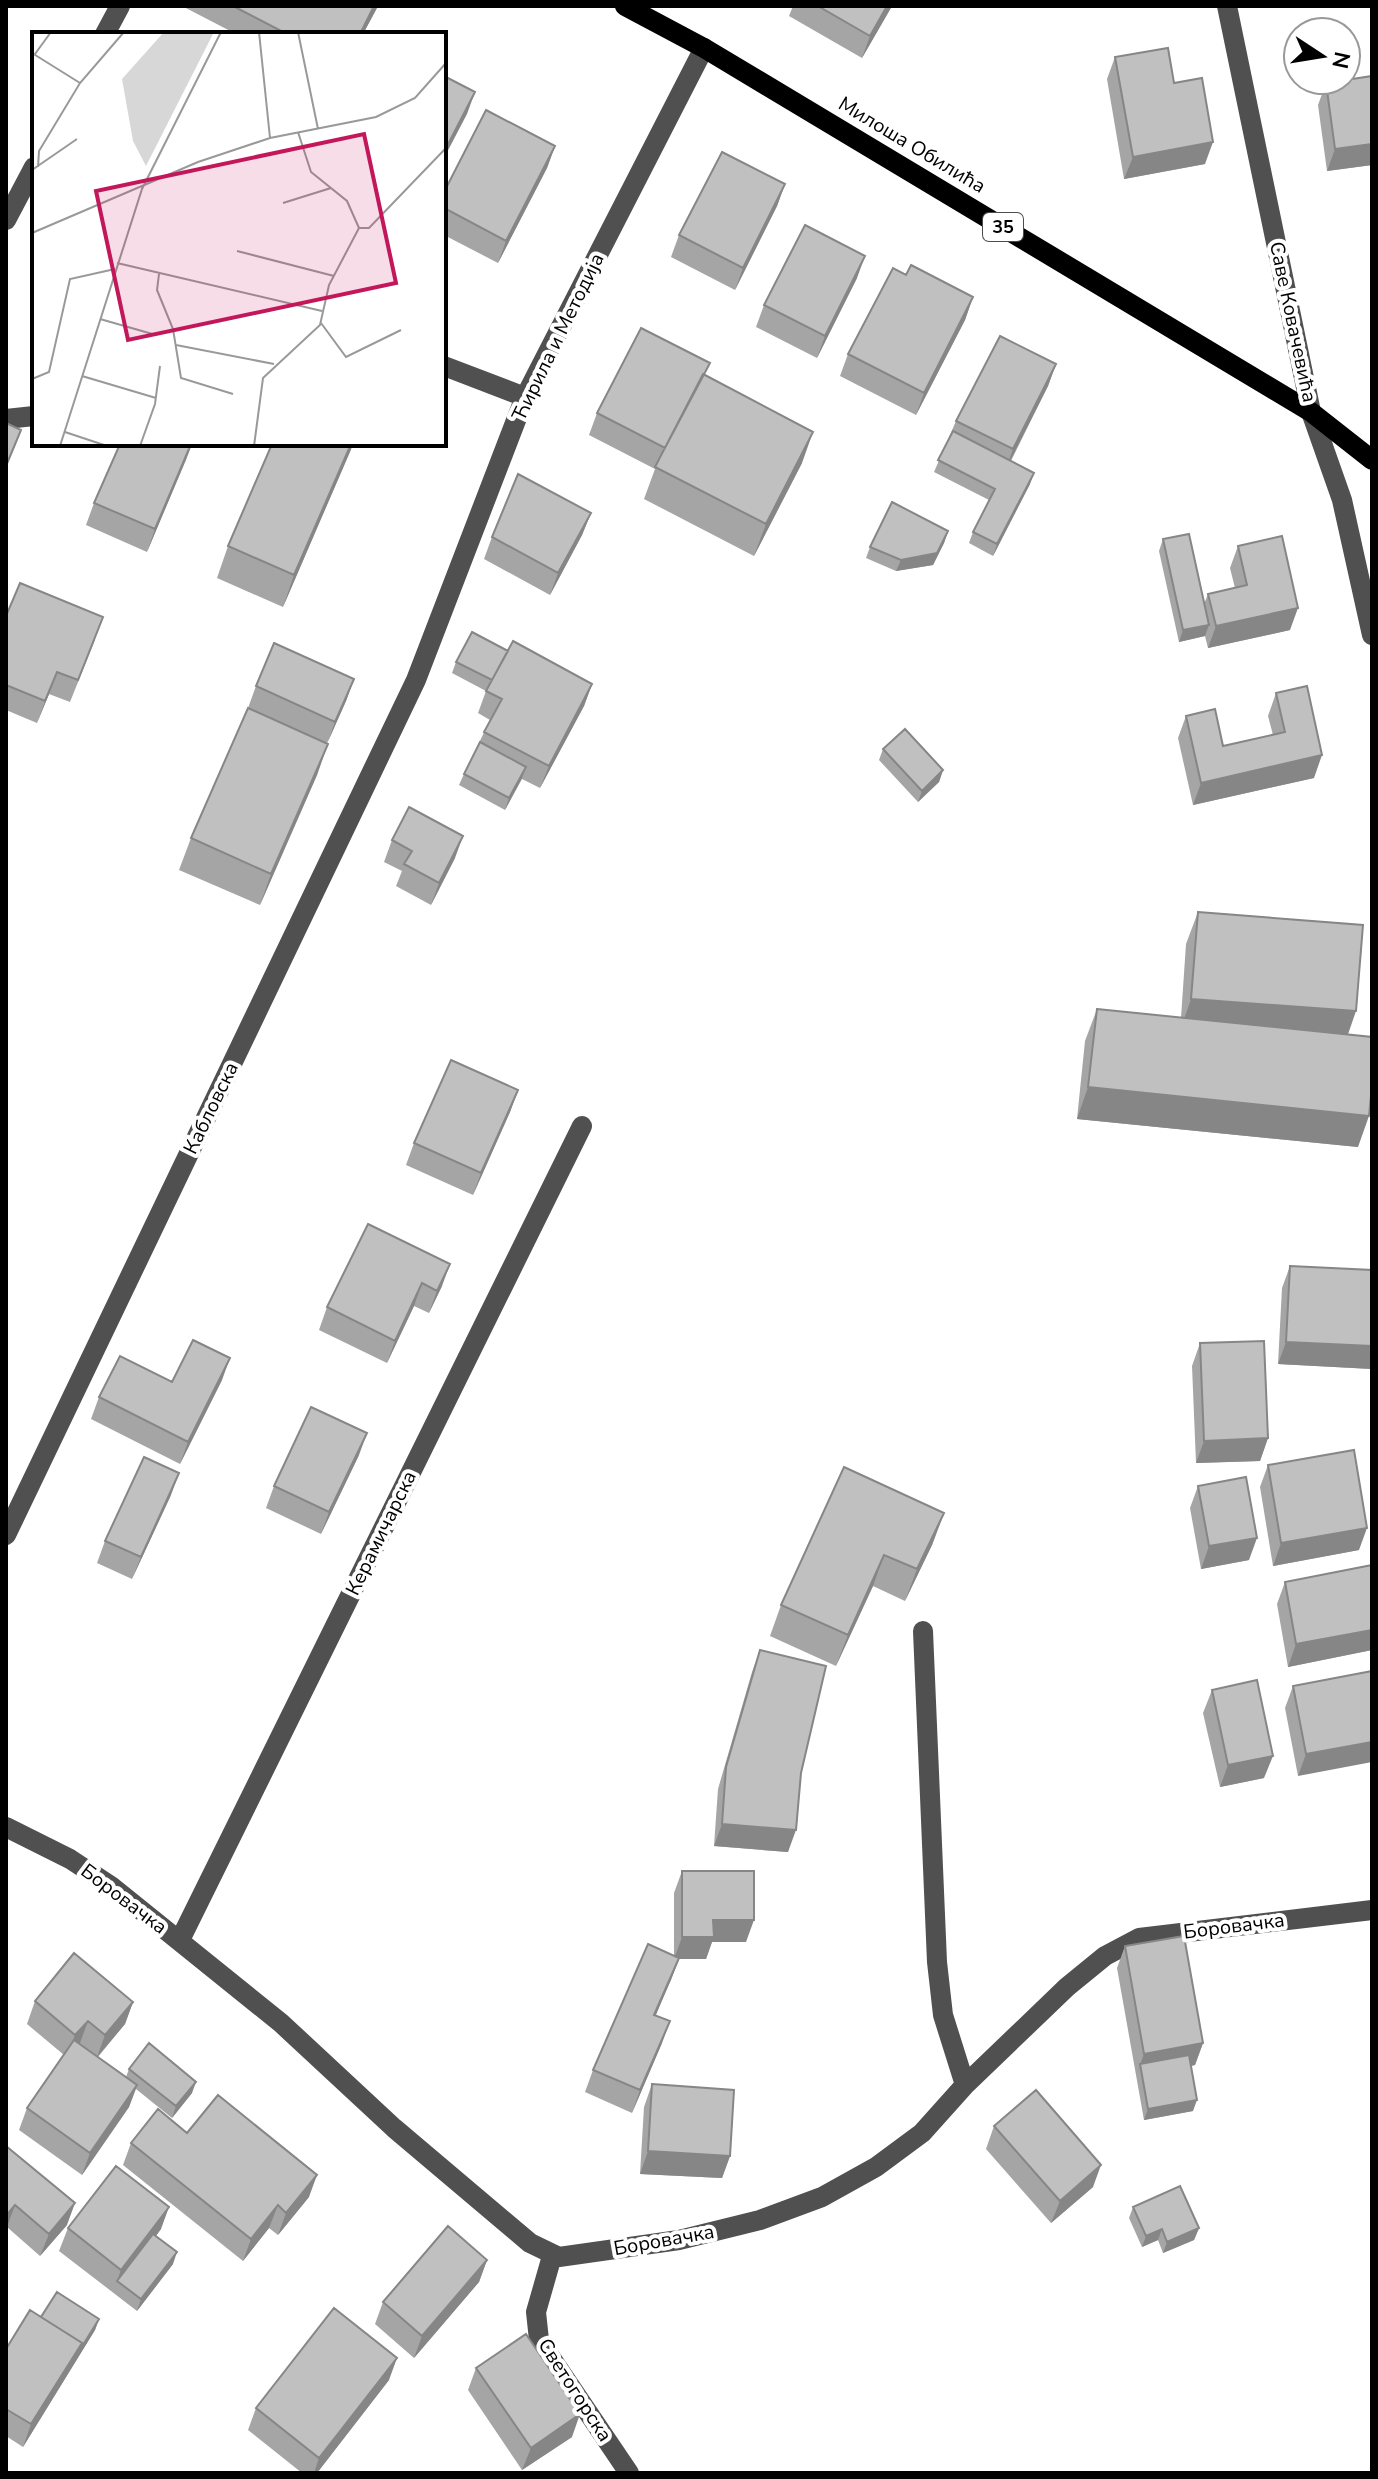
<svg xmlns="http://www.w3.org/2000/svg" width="1378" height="2479" font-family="'Nunito Sans',sans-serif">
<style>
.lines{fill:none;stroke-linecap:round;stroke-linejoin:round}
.minor{stroke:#505050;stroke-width:20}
.major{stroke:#000;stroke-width:20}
.wall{fill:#a5a5a5}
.shaded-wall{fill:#868686}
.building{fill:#c0c0c0;stroke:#868686;stroke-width:2}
.labels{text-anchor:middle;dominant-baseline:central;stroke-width:8;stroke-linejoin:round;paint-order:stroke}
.shield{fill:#fff;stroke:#4c4c4c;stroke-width:2}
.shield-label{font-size:18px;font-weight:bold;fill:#000}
.street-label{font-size:20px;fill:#000;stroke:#fff}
.inset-road{fill:none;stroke:#999;stroke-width:2}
.view{fill:#c2185b;fill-opacity:0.15;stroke:#c2185b;stroke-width:4}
.inset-edge{fill:none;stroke:#000;stroke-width:4}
</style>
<rect width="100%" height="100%" fill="#fff"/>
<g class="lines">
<path class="minor" d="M1227,6l84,406 31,88 30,135
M105,34l15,-28
M6,220l28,-53
M444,366l81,31
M6,419l28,-3
M6,1535l410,-855 109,-283 179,-349
M923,1631l14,331 6,53 22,70
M6,1827l64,32 41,27 170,137 113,105 136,115 29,14 120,-17 81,-20 62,-23 54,-30 46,-34 43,-48 102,-98 38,-31 34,-18 233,-28
M180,1940l402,-814
M552,2256l-16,56 3,28 90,133"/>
<path class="major" d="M625,6l79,42 607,364 61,48"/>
</g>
<path class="wall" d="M182,6h196l-15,28h-127z
M793,6h99l-30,52 -73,-42z
M1115,57l59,26 31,81 -81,15 -17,-100z
M1372,76v89l-45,6 -9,-66 8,-22z
M555,146l-8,22 -49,95 -54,-28v-43z
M785,184l-8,22 -42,84 -64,-33 8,-22z
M906,275l67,22 -8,23 -49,95 -76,-39 8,-22z
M857,278l-40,80 -61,-31 8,-22z
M1056,364l-8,22 -37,75 19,23 -37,72 -24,-13 4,-11 16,-32 -55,-28 22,-51z
M705,375l97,88 -48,93 -110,-57 11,-30 -66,-34 8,-22z
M192,444l-45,108 -61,-27 8,-22z
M272,444h81l-70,163 -66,-29 11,-32z
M591,513l-9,22 -32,60 -66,-36 8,-22z
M948,531l-4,12 -11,22 -37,6 -30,-13 4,-11z
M1163,539l41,65 4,-10 27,-6 -5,-20 8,-22 52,84 -82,18 -3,-12 -26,6 -20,-91z
M6,616l89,24 -25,62 -21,-8 -12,29 -31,-13z
M508,651l84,33 -8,22 -44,82 -18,-9 -17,31 -46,-25 5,-11 26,-54 -12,-7 8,-22 -34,-18 4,-11z
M354,679l-8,22 -19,42 -10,32 -57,130 -81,-35 12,-32 57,-130 8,-22z
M1276,693l38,85 -121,27 -15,-67 8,-22 37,30 50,-11 -5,-19z
M883,749l60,21 -4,12 -21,20 -39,-42z
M392,840l63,18 -24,47 -35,-19 6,-15 -18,-9z
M1198,912l150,122 10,113 -281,-28 8,-78 12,-32 84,9 5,-74z
M518,1090l-8,22 -37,83 -67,-30 8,-22z
M368,1224l74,62 -13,27 -15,-7 -27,57 -68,-33 8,-23z
M1290,1266l82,4v99l-94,-5 4,-76z
M1200,1343l68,95 -8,23 -64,2 -4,-97z
M222,1380l-42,84 -89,-45 8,-22 73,-15z
M359,1455l-38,79 -55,-26 8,-22z
M1268,1465l91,85 -86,16 -13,-79z
M1198,1486l51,74 -48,9 -11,-61z
M171,1495l-39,84 -35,-16 8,-22z
M944,1513l-12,32 -27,56 -32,-15 -37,80 -66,-30 11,-31z
M1372,1565v85l-84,17 -11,-63 8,-22z
M760,1650l41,123 -13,79 -74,-6 4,-57 34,-117z
M1372,1671l-74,105 -13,-68 8,-22z
M1212,1690l52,88 -44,9 -17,-74z
M682,1871l64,71h-34l-6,17h-27l-23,56 6,28 -30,70 -47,-21 8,-22 81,-114v-63z
M1125,1946l78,97 -8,22 -4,1 2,45 -49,9 -27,-152z
M35,2001l98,1 -8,22 -27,33 28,20 3,-8 63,24 -20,25 -36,-29 -7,18 -47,68 -63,-45 8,-22 37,-53 -37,-31z
M652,2084l78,72 -8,22 -82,-4 4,-67z
M994,2126l99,61 -42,36 -65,-74z
M187,2133l122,64 -31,38 -9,-7 -26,33 -120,-96 8,-22z
M6,2146l61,79 -27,31 -33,-29 -1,1z
M1133,2207l66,21 -5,12 -31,13 -5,-13 -16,7 -13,-29z
M68,2228l93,1 -5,7 17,28 -36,47 -78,-60z
M487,2260l-8,22 -65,76 -39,-34 8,-22z
M41,2317l58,2 -4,11 -72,117 -17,-11v-87z
M476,2368l96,69 -50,33 -54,-80z
M389,2380l-72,93h-15l-54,-43 8,-22z"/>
<path class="shaded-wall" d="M374,6h4l-15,28h-3z
M887,6h5l-30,52 8,-22z
M475,92l-8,22 -23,44v-6z
M1213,142l-8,22 -81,15 9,-22z
M1372,144v21l-45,6 8,-22z
M555,146l-8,22 -49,95 8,-22z
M785,184l-8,22 -42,84 8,-22z
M865,256l-8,22 -40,80 8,-22z
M973,297l-8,23 -49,95 8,-22z
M1056,364l-8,22 -43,85 8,-22z
M813,432l-11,31 -48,93 12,-32z
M192,444l-6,16 -39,92 8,-23z
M351,444h2l-3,8 -67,155 11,-32z
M1034,473l-4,11 -37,72 4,-12z
M591,513l-9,22 -32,60 8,-22z
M948,531l-4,12 -11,22 -37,6 5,-11z
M1298,608l-8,22 -82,18 8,-22z
M1209,625l-4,11 -26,6 4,-12z
M57,672l-8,22 -12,29 8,-22z
M354,679l-8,22 -19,43 8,-22z
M592,684l-8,22 -44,82 9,-22z
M328,744l-11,31 -57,130 11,-31z
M1322,755l-8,23 -121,27 8,-22z
M526,767l-4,11 -17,32 4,-12z
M943,770l-4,12 -21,20 4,-11z
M463,836l-8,22 -24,47 8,-22z
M1191,999l165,12 -11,32 -165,-12z
M1088,1087l281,29 -11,31 -281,-28z
M518,1090l-8,22 -37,83 8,-22z
M450,1264l-8,22 -13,27 8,-22z
M422,1283l-8,23 -27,57 8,-22z
M1286,1342l86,4v23l-94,-5z
M230,1358l-8,22 -42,84 8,-22z
M367,1433l-8,22 -38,79 8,-22z
M1268,1438l-8,23 -64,2 8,-22z
M179,1473l-8,22 -39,84 9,-22z
M944,1513l-12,32 -27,56 12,-32z
M1367,1528l-8,22 -86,16 8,-23z
M1257,1538l-8,22 -48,9 8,-23z
M884,1555l-11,31 -37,80 12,-31z
M1372,1630v20l-84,17 8,-23z
M1372,1742v20l-74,14 8,-22z
M1273,1756l-9,22 -44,9 8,-22z
M722,1824l74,6 -8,22 -74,-6z
M713,1920h41l-8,22h-34l-6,17h-27l-8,21 -25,57 36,-100z
M133,2002l-8,22 -28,33 8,-22z
M88,2021l-8,22 -13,14 8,-22z
M670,2021l-8,22 -30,70 8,-23z
M1203,2043l-8,22 -53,10 -2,-11 -4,12 8,-22z
M196,2082l-4,11 -20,25 4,-12z
M137,2085l-8,22 -47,68 8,-22z
M1197,2100l-4,11 -49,9 4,-11z
M648,2151l82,5 -8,22 -82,-4z
M1101,2165l-8,22 -42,36 9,-22z
M317,2175l-8,22 -31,38 8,-22z
M75,2203l-8,22 -27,31 9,-22z
M15,2205l-8,22 -1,1v-12z
M278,2205l-9,23 -26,33 8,-22z
M169,2207l-8,22 -41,54 -3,-2 4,-11z
M1199,2228l-5,12 -31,13 4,-11z
M1162,2229l-4,11 -16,7 4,-11z
M177,2252l-4,12 -36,47 4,-12z
M487,2260l-8,22 -65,76 8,-22z
M99,2319l-4,11 -72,117 8,-23 51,-81z
M397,2358l-8,22 -72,93h-3l5,-15z
M580,2414l-8,23 -50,33 9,-22z"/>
<path class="building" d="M233,6h141l-14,28h-73z
M818,6h69l-17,30z
M1168,48l6,35 28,-5 11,64 -80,15 -18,-100z
M444,76l31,16 -31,60z
M1372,76v68l-37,5 -9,-66z
M486,110l69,36 -49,95 -62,-33v-16z
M722,152l63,32 -42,84 -64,-33z
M805,225l60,31 -40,80 -61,-31z
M911,265l62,32 -49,96 -76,-39 45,-86 13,7z
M6,294h1l-1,44z
M641,328l69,35 -45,85 -68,-35z
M1000,336l56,28 -43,85 -57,-28z
M703,374l110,58 -47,92 -111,-57z
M6,423l15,7 -15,36z
M953,431l81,42 -37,71 -24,-12 22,-43 -57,-29z
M120,444h71l-36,85 -61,-26z
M272,444h79l-57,131 -66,-29z
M518,474l73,39 -33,60 -66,-36z
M892,502l56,29 -11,22 -36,7 -31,-13z
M1189,534l20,91 -26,5 -20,-91z
M1282,536l16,72 -82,18 -8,-32 39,-9 -9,-39z
M20,583l83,34 -25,63 -21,-8 -12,29 -39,-16v-69z
M472,632l36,19 -16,29 -36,-18z
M513,641l79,43 -43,82 -65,-34 18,-33 -16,-8z
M274,643l80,36 -19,43 -79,-36z
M1307,686l15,69 -121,28 -15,-67 29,-7 8,37 62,-14 -9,-39z
M248,708l80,36 -57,130 -80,-36z
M905,729l38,41 -21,21 -39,-42z
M480,742l46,25 -17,31 -45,-24z
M409,807l54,29 -24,47 -35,-19 8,-13 -20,-11z
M1198,912l165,13 -7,86 -165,-12z
M1097,1009l275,28v48l-3,31 -281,-29z
M451,1060l67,30 -37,83 -67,-30z
M368,1224l82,40 -13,27 -15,-8 -27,58 -68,-34z
M1290,1266l82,4v76l-86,-4z
M193,1340l37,18 -42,84 -89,-45 21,-41 52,26z
M1264,1341l4,97 -64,3 -4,-98z
M311,1407l56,26 -38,79 -55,-26z
M1354,1450l13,78 -86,15 -13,-78z
M144,1457l35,16 -38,84 -36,-16z
M844,1467l100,46 -27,56 -33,-14 -36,80 -67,-30z
M1246,1477l11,61 -48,8 -11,-60z
M1372,1565v65l-76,14 -11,-62z
M760,1650l66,16 -25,107 -5,57 -74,-6 4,-57z
M1372,1671v71l-66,12 -13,-68z
M1257,1680l16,76 -45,9 -16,-75z
M682,1871h72v49h-41l1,17h-32z
M1184,1936l19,107 -59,11 -19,-108z
M648,1944l31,14 -25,57 16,6 -30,69 -47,-20z
M74,1953l59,49 -28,33 -17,-14 -13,14 -40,-34z
M74,2040l63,45 -47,68 -63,-45z
M149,2043l47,39 -20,24 -47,-37z
M1189,2055l8,45 -49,9 -8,-45z
M652,2084l82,6 -4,66 -82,-5z
M1036,2090l65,75 -41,36 -66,-75z
M218,2095l99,80 -31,38 -8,-8 -27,34 -120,-96 27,-34 29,24z
M6,2146l69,57 -26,31 -34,-29 -9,11z
M116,2166l53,41 -48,63 -53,-42z
M1180,2186l19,42 -32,14 -5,-13 -16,7 -13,-29z
M448,2226l39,34 -65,76 -39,-34z
M153,2234l24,18 -36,47 -24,-18z
M57,2292l42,27 -21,34 4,-10 -41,-26z
M334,2308l63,50 -78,100 -63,-50z
M30,2310l52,33 -51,81 -25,-15v-60z
M526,2334l54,80 -49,34 -55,-80z"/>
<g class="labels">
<rect class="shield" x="983" y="213" width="40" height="28" rx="6"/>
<g class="shield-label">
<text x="1003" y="227">35</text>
</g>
<g class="street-label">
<text transform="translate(912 145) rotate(31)">Милоша Обилића</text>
<text transform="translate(1293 322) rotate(78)">Саве Ковачевића</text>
<text transform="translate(558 337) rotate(-64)">Ћирила и Методија</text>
<text transform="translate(211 1108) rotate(-64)">Кабловска</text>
<text transform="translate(381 1533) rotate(-64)">Керамичарска</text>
<text transform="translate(124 1899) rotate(37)">Боровачка</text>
<text transform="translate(1234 1926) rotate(-7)">Боровачка</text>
<text transform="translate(664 2240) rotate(-10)">Боровачка</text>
<text transform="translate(575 2390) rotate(57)">Светогорска</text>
</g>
</g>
<g transform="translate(32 32)">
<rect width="414" height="414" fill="#fff"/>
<path d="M132,0h50l-68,134 -13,-25 -11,-62z" fill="#d7d7d7"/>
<path class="inset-road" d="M227,0l11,106M266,0l20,97M0,21l48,30M3,22l16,-22M6,135l1,-16 41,-68 44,-51M0,138l45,-31M251,171l48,-15M327,196h10l77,-80M0,201l166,-71 72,-24 106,-21 39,-19 31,-35M205,219l97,25M85,231l205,48M127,242l-2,16 16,39 8,49 52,16M68,287l56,16M289,291l25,34 55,-27M144,313l98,19M50,344l74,22M0,347l17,-7 21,-93 45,-10M33,400l42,14M28,414l82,-257 79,-157M108,414l15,-42 5,-38M222,414l9,-68 57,-53 9,-40 30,-57 -12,-27 -36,-29 -13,-40"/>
<path class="view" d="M332,102l32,149 -268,57 -32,-149z"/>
<rect width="414" height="414" class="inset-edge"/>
</g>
<rect width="1378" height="2479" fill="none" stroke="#000000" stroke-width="16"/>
<g transform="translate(1322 56) rotate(102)"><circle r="38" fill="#ffffff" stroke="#999999" stroke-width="2"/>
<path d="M0-6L14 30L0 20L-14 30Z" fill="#000000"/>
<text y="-12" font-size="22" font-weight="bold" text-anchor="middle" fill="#000000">N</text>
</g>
</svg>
